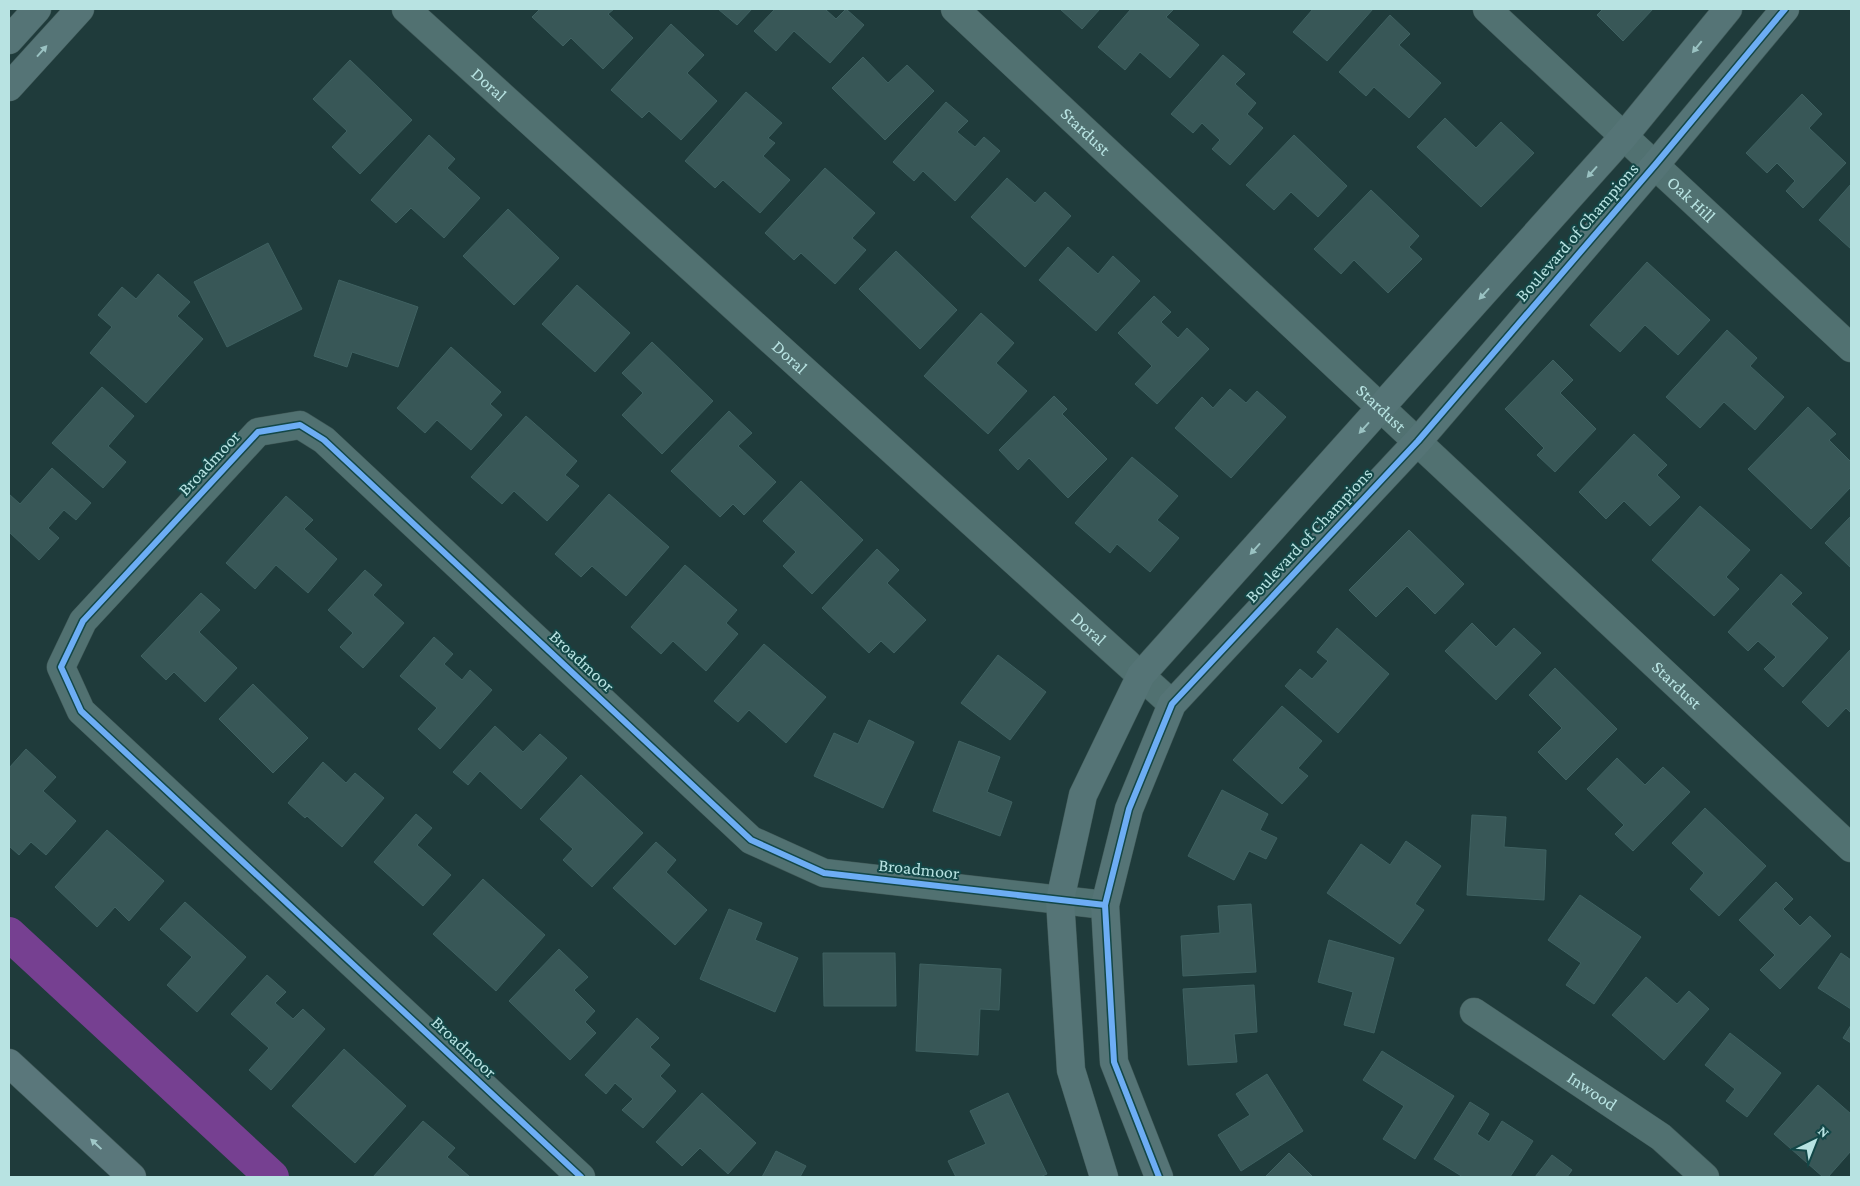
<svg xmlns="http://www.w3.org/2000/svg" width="1860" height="1186" font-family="'Crimson Pro',serif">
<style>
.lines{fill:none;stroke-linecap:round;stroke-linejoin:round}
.canal{stroke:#764091;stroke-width:34}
.building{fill:#385757;stroke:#3f6161}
.street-casing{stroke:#405958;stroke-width:29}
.secondary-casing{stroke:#405958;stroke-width:29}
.primary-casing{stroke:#405958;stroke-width:29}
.street{stroke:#517171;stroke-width:28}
.secondary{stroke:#557476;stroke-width:28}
.primary{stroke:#5a777b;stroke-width:28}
.cycleway-casing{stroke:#134747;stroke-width:9}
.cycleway{stroke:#6dadf4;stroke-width:6}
.oneway{fill:#9ac2c2}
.oneway2{fill:#a0c8c8}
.labels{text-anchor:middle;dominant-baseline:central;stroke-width:4;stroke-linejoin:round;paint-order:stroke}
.street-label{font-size:18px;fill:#b8e3e2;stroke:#134747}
</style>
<rect width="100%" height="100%" fill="#1f3b3b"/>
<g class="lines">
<path class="canal" d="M9,934l263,243"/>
</g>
<path class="building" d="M540,9h74l-6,5 25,24 -30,31 -32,-31 -8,8 -31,-29z
M718,9h34l-15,16z
M775,9h50l11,10 10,-10 18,16 -34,38 -36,-32 -18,20 -22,-20z
M1060,9h40l-18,20z
M1131,9h43l-8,8 33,28 -29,33 -30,-26 -15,18 -27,-23z
M1313,9h60l-46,52 -34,-29z
M1603,9h50l-30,32 -26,-26z
M1390,15l20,19 -11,11 42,38 -32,35 -35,-31 -8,9 -27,-24z
M671,24l33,31 -17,18 30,28 -36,39 -32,-29 -7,7 -31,-28z
M1223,55l22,19 -10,10 21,19 -9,11 16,14 -33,37 -18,-16 8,-9 -18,-17 -9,10 -22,-19z
M863,57l25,26 19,-18 27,26 -49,49 -53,-52z
M350,60l62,60 -52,54 -28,-27 15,-16 -34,-32z
M746,92l36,31 -14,15 7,5 -12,13 27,24 -30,33 -37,-33 -8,8 -30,-27z
M1802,94l20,20 -13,14 37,35 -43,45 -17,-17 9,-10 -18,-18 -10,10 -21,-20z
M946,102l22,19 -11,11 18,15 9,-10 16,14 -45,50 -32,-30 -9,10 -21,-19z
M1445,118l31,30 25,-26 33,31 -53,54 -64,-60z
M429,135l26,24 -8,9 33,30 -36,40 -33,-30 -15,15 -25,-23z
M1294,135l53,51 -29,31 -27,-25 -17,18 -28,-25z
M825,168l50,45 -23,25 14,12 -31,34 -34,-31 -7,7 -29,-27z
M1007,178l28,25 10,-11 26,24 -46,51 -54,-50z
M1851,184v65l-32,-29z
M1371,190l48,46 -10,11 13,12 -34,34 -34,-33 -13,14 -27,-25z
M508,209l51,49 -45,47 -51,-49z
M268,243l34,66 -75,38 -33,-65z
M1068,247l30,27 15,-18 27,25 -44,50 -57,-51z
M896,251l61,59 -37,39 -61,-60z
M1647,262l63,58 -32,35 -33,-30 -25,27 -30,-27z
M158,274l32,28 -13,14 26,23 -57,64 -56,-50 22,-26 -14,-12 24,-28 14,12z
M339,280l79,27 -20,60 -46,-15 -5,15 -33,-11z
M577,285l53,48 -35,39 -53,-48z
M1154,296l17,16 -10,10 17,16 9,-10 22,21 -52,55 -22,-20 17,-18 -34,-33z
M981,313l33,30 -18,20 31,28 -39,43 -64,-58z
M1727,330l30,28 -7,8 34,31 -29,33 -31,-28 -24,26 -34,-31z
M652,342l61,59 -51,53 -40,-39 21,-22 -21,-20z
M451,347l50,45 -11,12 12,11 -31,35 -34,-30 -12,13 -28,-25z
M1553,360l20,20 -13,13 36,36 -41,43 -18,-17 7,-7 -39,-39z
M102,387l32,29 -26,30 18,16 -23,26 -51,-45z
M1230,389l16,14 11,-12 29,26 -55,61 -56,-50 27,-31 11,11z
M1054,396l13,13 -5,5 45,45 -39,39 -39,-40 -11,12 -19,-20z
M1808,407l28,27 -7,6 22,22v25l-40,42 -63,-60z
M729,411l23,22 -14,13 38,36 -32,33 -11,-11 -13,13 -49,-46z
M526,416l51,45 -12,14 14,11 -32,35 -33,-30 -12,13 -31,-27z
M1634,434l33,31 -10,10 23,22 -30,29 -26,-25 -18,18 -27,-27z
M1132,457l46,39 -21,24 22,18 -29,34 -33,-28 -7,9 -35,-30z
M52,468l39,35 -15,17 -12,-10 -16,18 11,10 -20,22 -30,-28v-38l11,10z
M801,481l62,59 -51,54 -29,-28 13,-14 -33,-31z
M609,494l60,53 -43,49 -34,-30 -11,11 -26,-23z
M286,496l27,24 -9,9 33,30 -29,34 -32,-28 -21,24 -29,-26z
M1700,506l50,44 -24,27 13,12 -25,27 -62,-56z
M1851,516v52l-26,-25z
M1409,530l55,54 -29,30 -28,-28 -31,31 -27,-27z
M877,549l22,21 -12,13 39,37 -32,33 -13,-12 -12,12 -47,-45z
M685,565l52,45 -11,13 12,11 -32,37 -33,-30 -12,13 -30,-27z
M365,570l17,15 -9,10 31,28 -41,45 -23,-21 13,-14 -25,-23z
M1781,574l21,19 -11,11 37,34 -45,49 -19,-18 12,-12 -18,-16 -10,10 -20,-19z
M201,593l19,17 -21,22 38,36 -32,34 -31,-30 -8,8 -25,-24z
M1472,623l24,24 18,-19 27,25 -45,47 -51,-49z
M1337,628l52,46 -51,59 -53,-47 15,-17 12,10 16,-18 -11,-9z
M434,637l19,17 -9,10 18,16 8,-10 22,20 -52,59 -22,-20 19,-21 -37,-32z
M764,644l62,53 -40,46 -37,-33 -11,12 -24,-21z
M1851,649v64l-5,-5 -18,19 -26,-25z
M998,655l48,37 -36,48 -49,-37z
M1555,668l62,61 -51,51 -28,-28 24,-24 -33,-33z
M253,684l55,54 -35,35 -54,-54z
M1282,706l40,35 -24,27 10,8 -26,28 -49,-44z
M869,720l45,22 -31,66 -69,-32 20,-43 24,11z
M495,726l28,26 17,-18 27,24 -46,51 -41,-38 -12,14 -15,-13z
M959,741l41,16 -13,35 25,10 -12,34 -67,-25z
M26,749l30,28 -13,14 33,30 -30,34 -15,-13 -12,13 -10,-9v-78z
M1617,758l28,27 18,-18 27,25 -57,59 -18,-17 9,-9 -37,-36z
M323,762l23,21 9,-10 29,25 -42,49 -35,-31 -2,2 -17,-15z
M581,775l62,58 -51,54 -29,-27 10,-11 -33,-30z
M1222,790l46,24 -8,16 17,8 -11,21 -17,-8 -15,29 -46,-24z
M1705,808l61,58 -47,50 -29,-27 14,-16 -32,-30z
M416,814l16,14 -15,17 34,30 -28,31 -49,-44z
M1472,815l34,2 -2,30 42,3 -2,50 -77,-5z
M107,830l57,51 -35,40 -14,-14 -18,20 -42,-40z
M1406,841l35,25 -26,38 9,6 -24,34 -73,-51 34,-49 29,21z
M656,842l20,18 -10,12 41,38 -32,35 -62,-57z
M483,879l62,56 -49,56 -63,-57z
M1776,882l17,17 -10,10 17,17 10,-10 21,20 -51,53 -20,-19 15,-15 -36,-35z
M1580,895l61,42 -47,67 -28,-19 15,-22 -33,-23z
M185,902l61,55 -49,55 -30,-27 25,-28 -32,-28z
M1251,904l5,68 -73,4 -2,-40 39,-3 -2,-27z
M729,909l33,14 -7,17 43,18 -23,54 -75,-33z
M1329,940l65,18 -20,75 -30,-8 9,-33 -35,-10z
M559,949l29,28 -14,13 21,21 -10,11 11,11 -26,27 -61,-59z
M823,953h72l1,53h-72z
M1841,953l10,7v49l-33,-21z
M920,964l81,5 -2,41 -19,-1 -2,46 -62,-4z
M267,975l19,17 -11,11 18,16 10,-10 22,20 -54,61 -22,-20 20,-22 -38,-34z
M1646,977l31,27 12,-13 20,18 -45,51 -52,-45z
M1254,985l3,47 -23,2 3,28 -49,3 -5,-76z
M637,1018l22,20 -9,9 20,18 -10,11 16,15 -33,37 -21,-18 11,-11 -18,-16 -9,11 -21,-19z
M1851,1025v18l-8,-5z
M1730,1033l51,40 -34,44 -21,-16 9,-12 -30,-24z
M344,1049l62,57 -51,57 -63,-57z
M1382,1051l72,45 -39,63 -32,-20 21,-33 -41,-26z
M1267,1074l36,57 -62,40 -23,-36 32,-20 -14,-21z
M1818,1085l33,29v37l-23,26h-5l-49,-43z
M702,1093l54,50 -28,31 -28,-26 -18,18 -26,-24z
M1008,1093l39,81 -7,3h-84l-8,-16 38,-17 -16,-33z
M1470,1102l19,12 -12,20 12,8 13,-21 31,20 -23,36h-47l-29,-18z
M423,1121l32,27 -8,9 23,20h-97z
M776,1151l30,15 -6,11h-38z
M1289,1153l24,24h-48z
M1552,1155l20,15 -5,7h-32z"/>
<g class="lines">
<defs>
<g id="street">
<path id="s1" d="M406,9l766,695"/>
<path id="s2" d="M955,9l896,839"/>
<path id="s3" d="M1487,9l364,339"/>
<path id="s4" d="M1474,1012l187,125 44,40"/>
<path d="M581,1177l-500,-466 -20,-44 22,-46 175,-189 42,-7 24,15 427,400 73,33 281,32"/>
</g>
<path id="secondary" d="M9,40l28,-31
M9,87l71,-78
M1104,1177l-33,-107 -11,-170 23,-105 58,-120 483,-539 104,-127
M1159,1177l-45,-115 -9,-157 24,-96 43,-105 246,-263 237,-276 130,-156"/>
<path id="primary" d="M9,1063l123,114"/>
</defs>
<use href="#street" class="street-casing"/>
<use href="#secondary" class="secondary-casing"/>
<use href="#primary" class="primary-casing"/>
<use href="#street" class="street"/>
<use href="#secondary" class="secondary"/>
<use href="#primary" class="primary"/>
<defs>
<path id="cycleway" d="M581,1177l-500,-466 -20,-44 22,-46 175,-189 42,-7 24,15 427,400 73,33 281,32
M1159,1177l-45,-115 -9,-157 24,-96 43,-105 246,-263 237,-276 130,-156"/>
</defs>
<use href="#cycleway" class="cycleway-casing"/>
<use href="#cycleway" class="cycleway"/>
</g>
<defs><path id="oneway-solid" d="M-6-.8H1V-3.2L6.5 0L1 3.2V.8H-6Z" transform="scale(1.25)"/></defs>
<g class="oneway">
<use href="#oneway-solid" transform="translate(1697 47) rotate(129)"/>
<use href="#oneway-solid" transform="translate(42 51) rotate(-48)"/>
<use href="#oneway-solid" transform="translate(1592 172) rotate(132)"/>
<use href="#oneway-solid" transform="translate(1484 294) rotate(132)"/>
<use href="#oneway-solid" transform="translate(1364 428) rotate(132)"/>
<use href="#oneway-solid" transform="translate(1255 549) rotate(132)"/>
</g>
<use class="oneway2" href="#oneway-solid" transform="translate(96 1144) rotate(-137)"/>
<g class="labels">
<g class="street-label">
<text stroke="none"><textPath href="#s1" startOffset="112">Doral</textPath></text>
<text stroke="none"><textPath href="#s2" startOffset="179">Stardust</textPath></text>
<text stroke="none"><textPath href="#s3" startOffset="279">Oak Hill</textPath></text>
<text transform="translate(1577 232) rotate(-49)">Boulevard of Champions</text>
<text stroke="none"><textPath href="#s1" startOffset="518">Doral</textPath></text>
<text stroke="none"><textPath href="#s2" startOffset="584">Stardust</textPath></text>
<text transform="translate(209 463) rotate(-47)">Broadmoor</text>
<text transform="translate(1309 535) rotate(-47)">Boulevard of Champions</text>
<text stroke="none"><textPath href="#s1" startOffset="922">Doral</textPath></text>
<text transform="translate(582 661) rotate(43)">Broadmoor</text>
<text stroke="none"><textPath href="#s2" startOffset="989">Stardust</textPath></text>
<text transform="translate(919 869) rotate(6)">Broadmoor</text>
<text transform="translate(464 1047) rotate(43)">Broadmoor</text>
<text stroke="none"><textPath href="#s4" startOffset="142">Inwood</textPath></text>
</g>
</g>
<rect width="1860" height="1186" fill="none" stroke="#b8e3e2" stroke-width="20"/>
<g transform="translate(1815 1141) rotate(43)" stroke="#134747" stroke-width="4" paint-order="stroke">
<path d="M0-4L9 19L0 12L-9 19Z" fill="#b8e3e2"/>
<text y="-8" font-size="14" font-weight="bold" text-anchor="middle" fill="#b8e3e2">N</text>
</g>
</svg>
